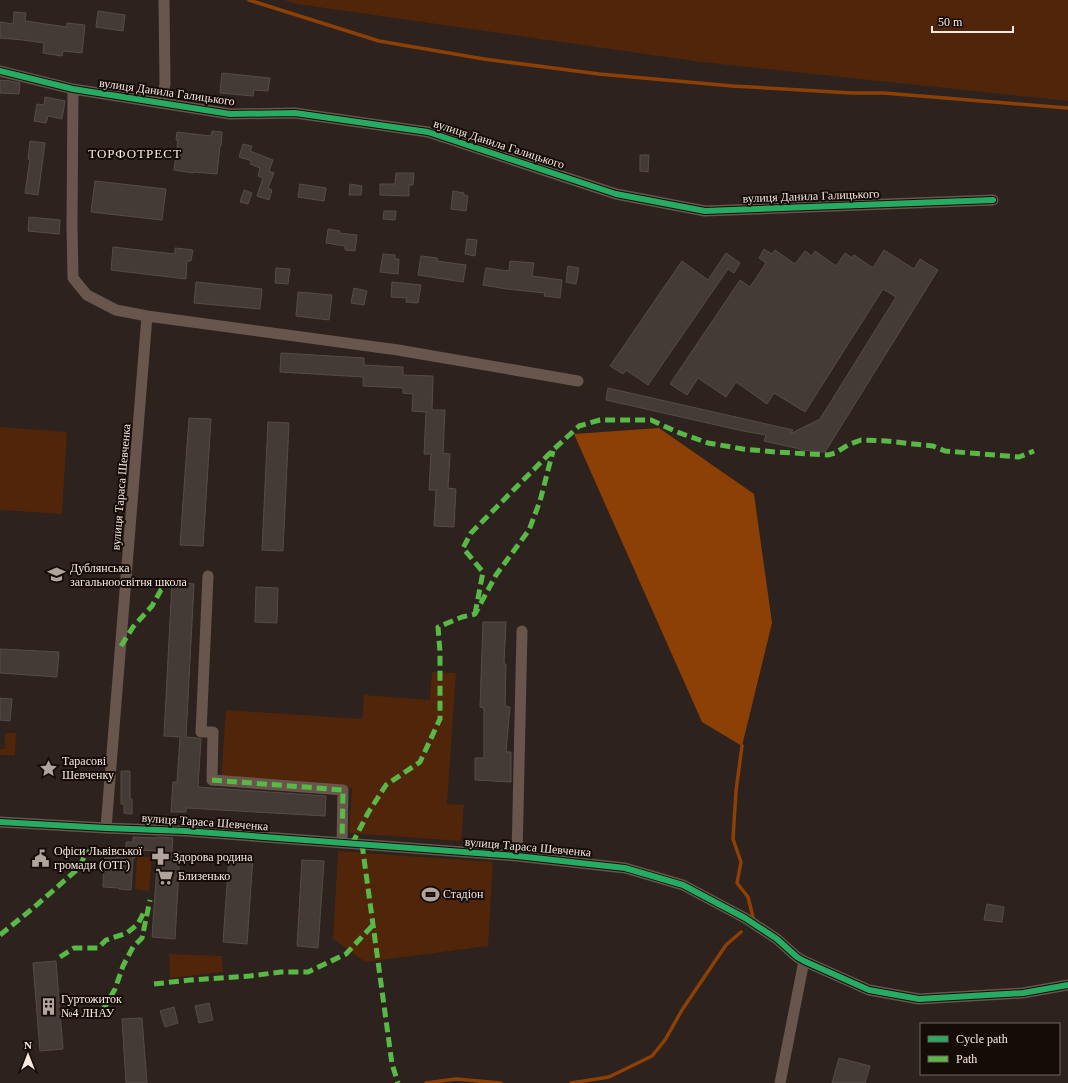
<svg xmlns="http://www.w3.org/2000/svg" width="1068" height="1083" font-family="'Times New Roman',serif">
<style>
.green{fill:#502509}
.water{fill:#8d4005}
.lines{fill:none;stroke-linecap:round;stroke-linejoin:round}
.stream{stroke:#8d4005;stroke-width:3.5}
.building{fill:#443b37;stroke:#564c47}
.minor{stroke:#68564d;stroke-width:11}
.quiet{stroke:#58b947;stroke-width:5;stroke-dasharray:10 5;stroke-linecap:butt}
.cycleway-casing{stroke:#150c08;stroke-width:8}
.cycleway{stroke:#26ab63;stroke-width:6}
.labels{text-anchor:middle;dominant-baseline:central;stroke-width:4;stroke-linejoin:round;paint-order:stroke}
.street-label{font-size:12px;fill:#f8eae3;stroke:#150c08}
.poi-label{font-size:12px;fill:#f8eae3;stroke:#150c08;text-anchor:start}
.neighbourhood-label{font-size:13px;letter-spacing:1px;fill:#f8eae3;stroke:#150c08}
</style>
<rect width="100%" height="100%" fill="#2d221d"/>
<path class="green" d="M284,0h784v101l-367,-39 -404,-58z
M0,427l67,5 -5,82 -62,-4z
M432,672l24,1 -9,131 17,1 -3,36 -112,-8 3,-45 -131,-9 5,-69 136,9 2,-24 66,5z
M5,733h11l-1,22h-15v-6h5z
M338,851l155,11 -5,84 -123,16 -32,-23z
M137,856l15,1 -3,34 -14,-2z
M169,954l53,2 1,16 -53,6z"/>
<path class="water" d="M659,428l95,66 18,129 -30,123 -40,-24 -128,-288z"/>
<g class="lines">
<path class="stream" d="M249,0l130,41 105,18 115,15 133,12 120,7h32l184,15
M742,746l-6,45 -3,48 8,23 -4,21 11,14 5,20 -1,1
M426,1083l30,-4 45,4
M571,1083l38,-6 43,-21 13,-16 17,-30 44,-65 15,-13"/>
</g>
<path class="building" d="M98,11l27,4 -2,16 -27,-4z
M14,12l12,1 -1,8 42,6v-4l18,2 -3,28 -19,-2 -1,5 -19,-3 1,-10 -21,-3 -23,-2v-16l13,2z
M222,73l48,5 -2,13 -14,-1 -1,6 -33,-3z
M0,80l10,1 10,2 -1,11 -19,-1z
M45,97l20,4 -3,18 -14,-3 -2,7 -12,-2 3,-17 7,1z
M212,131l10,1 -1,14h-1l-3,28 -23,-2 -1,1 -19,-3 4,-30h-2l1,-8 34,4z
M30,141l15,2 -7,52 -13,-2 5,-34h-2z
M243,144l9,2 -2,5 23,9 -4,11 5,2 -6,15 4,2 -3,10 -12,-4 6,-18 -5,-2 2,-8 -10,-4 2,-3 -13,-4z
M640,155h9l-1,17 -8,-1z
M396,173h18l-1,12h-4v11l-29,-1v-11h15z
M95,181l71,8 -4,31 -71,-8z
M300,184l26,4 -2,13 -26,-4z
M350,184l12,2 -1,9h-12z
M244,190l8,3 -4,11 -8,-2z
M453,191l11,2v2l4,1 -2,15 -15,-2z
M384,211h12l-1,9 -12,-1z
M29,217l31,3 -1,14 -31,-3z
M328,229l12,2 -1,2 18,2 -2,16 -10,-1v-4l-19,-3z
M467,239l10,1 -2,16 -10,-2z
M113,247l62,7v-6l18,2 -2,11h-4l-1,18 -75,-9z
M764,249l8,5 3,-4 20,14 10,-13 7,5 3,-5 21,15 9,-13 7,5 2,-3 19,13 11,-18 30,19 6,-10 18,11 -113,182 -25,-2v-1l-36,-8 2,-6 -23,-4 -137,-31 2,-12 185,42 -3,4 30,-15 76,-122 -13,-8 -78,123 -31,-19 -7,11 -31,-22 -10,15 -28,-19 -11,17 -17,-11 70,-104 10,7 16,-24 -7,-5z
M726,253l14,10 -6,10 -6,-4 -80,116 -22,-15 -3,4 -13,-8 72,-105 26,19z
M383,254l12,1v4h4l-1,15 -18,-2z
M421,256l16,2v3l29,4 -3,17 -45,-7z
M510,261l24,2 -2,13 30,4 -2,18 -16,-2 1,-3 -38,-4 -24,-4 3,-17 23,3z
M568,266l11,2 -3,16 -10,-2z
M276,268l14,1 -2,15 -13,-1z
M196,282l66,7 -2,20 -66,-6z
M392,282l29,3 -3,18 -12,-1 1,-4 -16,-1z
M354,288l13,3 -3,14 -13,-2z
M298,292l34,3 -3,25 -33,-4z
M281,353l83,5v7l39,2v8l30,1 -1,34h13l-2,43 7,1 -2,34 8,1 -2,38 -20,-1 2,-36h-7l2,-36h-7l2,-42 -14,-1 1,-17 -10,-1v-5l-40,-2v-9l-83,-5z
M189,418l22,1 -8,127 -23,-1z
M268,422l21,1 -6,128 -21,-1z
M172,582l22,2 -8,153 11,1 4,1 -3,48 128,9 -1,20 -139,-8v4h-15l2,-30h4l3,-45 -16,-1z
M256,587l22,1 -1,35 -22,-1z
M483,622h23l-2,42h2l-1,42 5,1 -4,45h5v30l-36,-2v-22h9v-50l-4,-1z
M0,649l59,3 -2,25 -57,-4z
M0,698l12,1 -2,22 -10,-1z
M121,771h9v28h2v15l-8,-1v-9h-3z
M133,837l24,1v-1l16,1 -1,13 8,1 -5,87 -23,-2 6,-86 -17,-1 -1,5 -5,-1v4h-2l-2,32 -12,-1v-1l-16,-1 1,-29h13v-5h9v-11h7z
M229,856l24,1 -6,87 -24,-2z
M302,860l22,1 -6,87 -21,-2z
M987,904l17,3 -2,15 -18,-2z
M56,961l7,88 -23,2 -7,-88z
M209,1003l4,17 -14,3 -4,-17z
M174,1007l4,16 -13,4 -5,-16z
M142,1018l5,65h-21l-4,-64z
M839,1058l31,8 -5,17h-33z"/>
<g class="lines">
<path class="minor" d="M0,71l73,18 157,25 65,-1 133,19 188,62 89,17 288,-11
M73,89l-1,137 1,52 14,17 29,15 31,6 251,34 180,31
M159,103l4,-9 2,-10 -1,-84
M208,576l-7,156h12l-1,48 131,10 -1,53
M0,822l106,6 79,3 332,25 108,12 58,17 62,33 32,21 20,18 7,4 65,29 50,9 104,-6 45,-8
M106,828l41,-512
M517,856l5,-225
M780,1083l24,-122"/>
<path class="quiet" d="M475,614l8,-42 -20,-24 8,-15 82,-83 26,-24 21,-6h51l26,12 31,11 35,6 32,3 53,3 7,-2 13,-8 13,-5 25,1 47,5 12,5 74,6 15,-6
M121,646l12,-19 19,-21 9,-16 6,-5
M212,780l131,10 -1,53
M352,844l16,-31 18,-28 34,-23 20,-43v-67l-2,-25 24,-10 13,-3 21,-39 33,-45 11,-29 13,-50
M362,844l30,220 6,19
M0,935l32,-26 48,-42 7,-18
M60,957l14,-9h24l8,-8 21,-7 11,-9 7,-14
M154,984l36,-4 60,-4 31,-4h27l38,-18 27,-29
M103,1010l12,-21 8,-23 10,-19 9,-9 8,-38"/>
<defs>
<path id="cycleway" d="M0,71l73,18 157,25 65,-1 133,19 188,62 89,17 288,-11
M0,822l106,6 79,3 332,25 108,12 58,17 62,33 32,21 20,18 7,4 65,29 50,9 104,-6 45,-8"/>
</defs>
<use href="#cycleway" class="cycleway-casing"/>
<use href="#cycleway" class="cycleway"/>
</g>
<defs>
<symbol id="university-bare" viewBox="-9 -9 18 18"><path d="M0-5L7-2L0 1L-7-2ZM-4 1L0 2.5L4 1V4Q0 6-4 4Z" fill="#b1a49e" stroke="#150c08" stroke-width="2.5" paint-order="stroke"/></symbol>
<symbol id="sight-bare" viewBox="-9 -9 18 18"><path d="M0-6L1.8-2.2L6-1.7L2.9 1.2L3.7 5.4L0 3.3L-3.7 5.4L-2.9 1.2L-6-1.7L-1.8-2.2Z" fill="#b1a49e" stroke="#150c08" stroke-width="2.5" paint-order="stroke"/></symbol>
<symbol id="pharmacy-bare" viewBox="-9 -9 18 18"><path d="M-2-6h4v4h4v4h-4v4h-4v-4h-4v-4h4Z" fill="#b1a49e" stroke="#150c08" stroke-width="2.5" paint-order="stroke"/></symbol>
<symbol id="civic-bare" viewBox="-9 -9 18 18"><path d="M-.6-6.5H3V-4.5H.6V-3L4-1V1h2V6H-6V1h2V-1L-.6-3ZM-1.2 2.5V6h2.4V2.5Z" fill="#b1a49e" stroke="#150c08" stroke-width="2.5" paint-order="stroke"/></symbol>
<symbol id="supermarket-bare" viewBox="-9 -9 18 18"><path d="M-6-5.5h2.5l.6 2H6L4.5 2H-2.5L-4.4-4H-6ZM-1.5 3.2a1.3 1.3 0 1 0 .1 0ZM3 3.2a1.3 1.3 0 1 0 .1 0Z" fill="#b1a49e" stroke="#150c08" stroke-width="2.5" paint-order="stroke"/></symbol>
<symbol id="stadium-bare" viewBox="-9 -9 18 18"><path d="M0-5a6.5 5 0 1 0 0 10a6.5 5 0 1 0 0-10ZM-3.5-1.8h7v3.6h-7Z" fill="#b1a49e" stroke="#150c08" stroke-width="2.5" paint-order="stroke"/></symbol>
<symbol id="building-bare" viewBox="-9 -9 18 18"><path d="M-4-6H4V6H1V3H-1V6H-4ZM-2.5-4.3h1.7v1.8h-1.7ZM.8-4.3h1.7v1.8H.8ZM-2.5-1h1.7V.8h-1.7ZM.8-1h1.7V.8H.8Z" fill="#b1a49e" stroke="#150c08" stroke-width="2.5" paint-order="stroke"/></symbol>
</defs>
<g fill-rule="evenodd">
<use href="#university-bare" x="44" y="562" width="25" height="25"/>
<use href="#sight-bare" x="36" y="756" width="25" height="25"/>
<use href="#pharmacy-bare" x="148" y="844" width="25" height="25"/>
<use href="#civic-bare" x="28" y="846" width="25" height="25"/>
<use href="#supermarket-bare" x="152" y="864" width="25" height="25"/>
<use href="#stadium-bare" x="418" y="882" width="25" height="25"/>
<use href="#building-bare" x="36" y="994" width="25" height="25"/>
</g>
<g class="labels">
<g class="street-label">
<text transform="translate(167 92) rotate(8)">вулиця Данила Галицького</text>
<text transform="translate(499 144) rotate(18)">вулиця Данила Галицького</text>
<text transform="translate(811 196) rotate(-2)">вулиця Данила Галицького</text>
<text transform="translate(121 487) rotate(-85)">вулиця Тараса Шевченка</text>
<text transform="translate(205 822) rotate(4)">вулиця Тараса Шевченка</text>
<text transform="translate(528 847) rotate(5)">вулиця Тараса Шевченка</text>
</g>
<g class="poi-label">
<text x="70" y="568">Дублянська<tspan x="70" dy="14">загальноосвітня школа</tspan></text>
<text x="62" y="761">Тарасові<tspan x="62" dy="14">Шевченку</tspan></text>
<text x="54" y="851">Офіси Львівської<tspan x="54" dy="14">громади (ОТГ)</tspan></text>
<text x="173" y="857">Здорова родина</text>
<text x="178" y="876">Близенько</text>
<text x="443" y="894">Стадіон</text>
<text x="61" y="999">Гуртожиток<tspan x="61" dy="14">№4 ЛНАУ</tspan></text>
</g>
<g class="neighbourhood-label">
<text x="135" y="153">ТОРФОТРЕСТ</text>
</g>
</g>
<rect x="920" y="1023" width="140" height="52" fill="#150c08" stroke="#706560"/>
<rect x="928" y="1036" width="20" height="6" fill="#26ab63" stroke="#706560"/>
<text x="956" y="1043" font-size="12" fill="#f8eae3">Cycle path</text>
<rect x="928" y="1056" width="20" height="6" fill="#58b947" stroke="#706560"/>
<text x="956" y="1063" font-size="12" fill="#f8eae3">Path</text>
<g transform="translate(28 1055)" stroke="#150c08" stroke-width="3" paint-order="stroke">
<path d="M0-3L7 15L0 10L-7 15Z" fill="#f8eae3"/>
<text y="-6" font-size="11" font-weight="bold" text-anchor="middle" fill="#f8eae3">N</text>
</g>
<path d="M932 26v6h81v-6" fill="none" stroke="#f8eae3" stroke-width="2"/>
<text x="938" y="26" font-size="12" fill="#f8eae3" stroke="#150c08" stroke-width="3" paint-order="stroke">50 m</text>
</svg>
